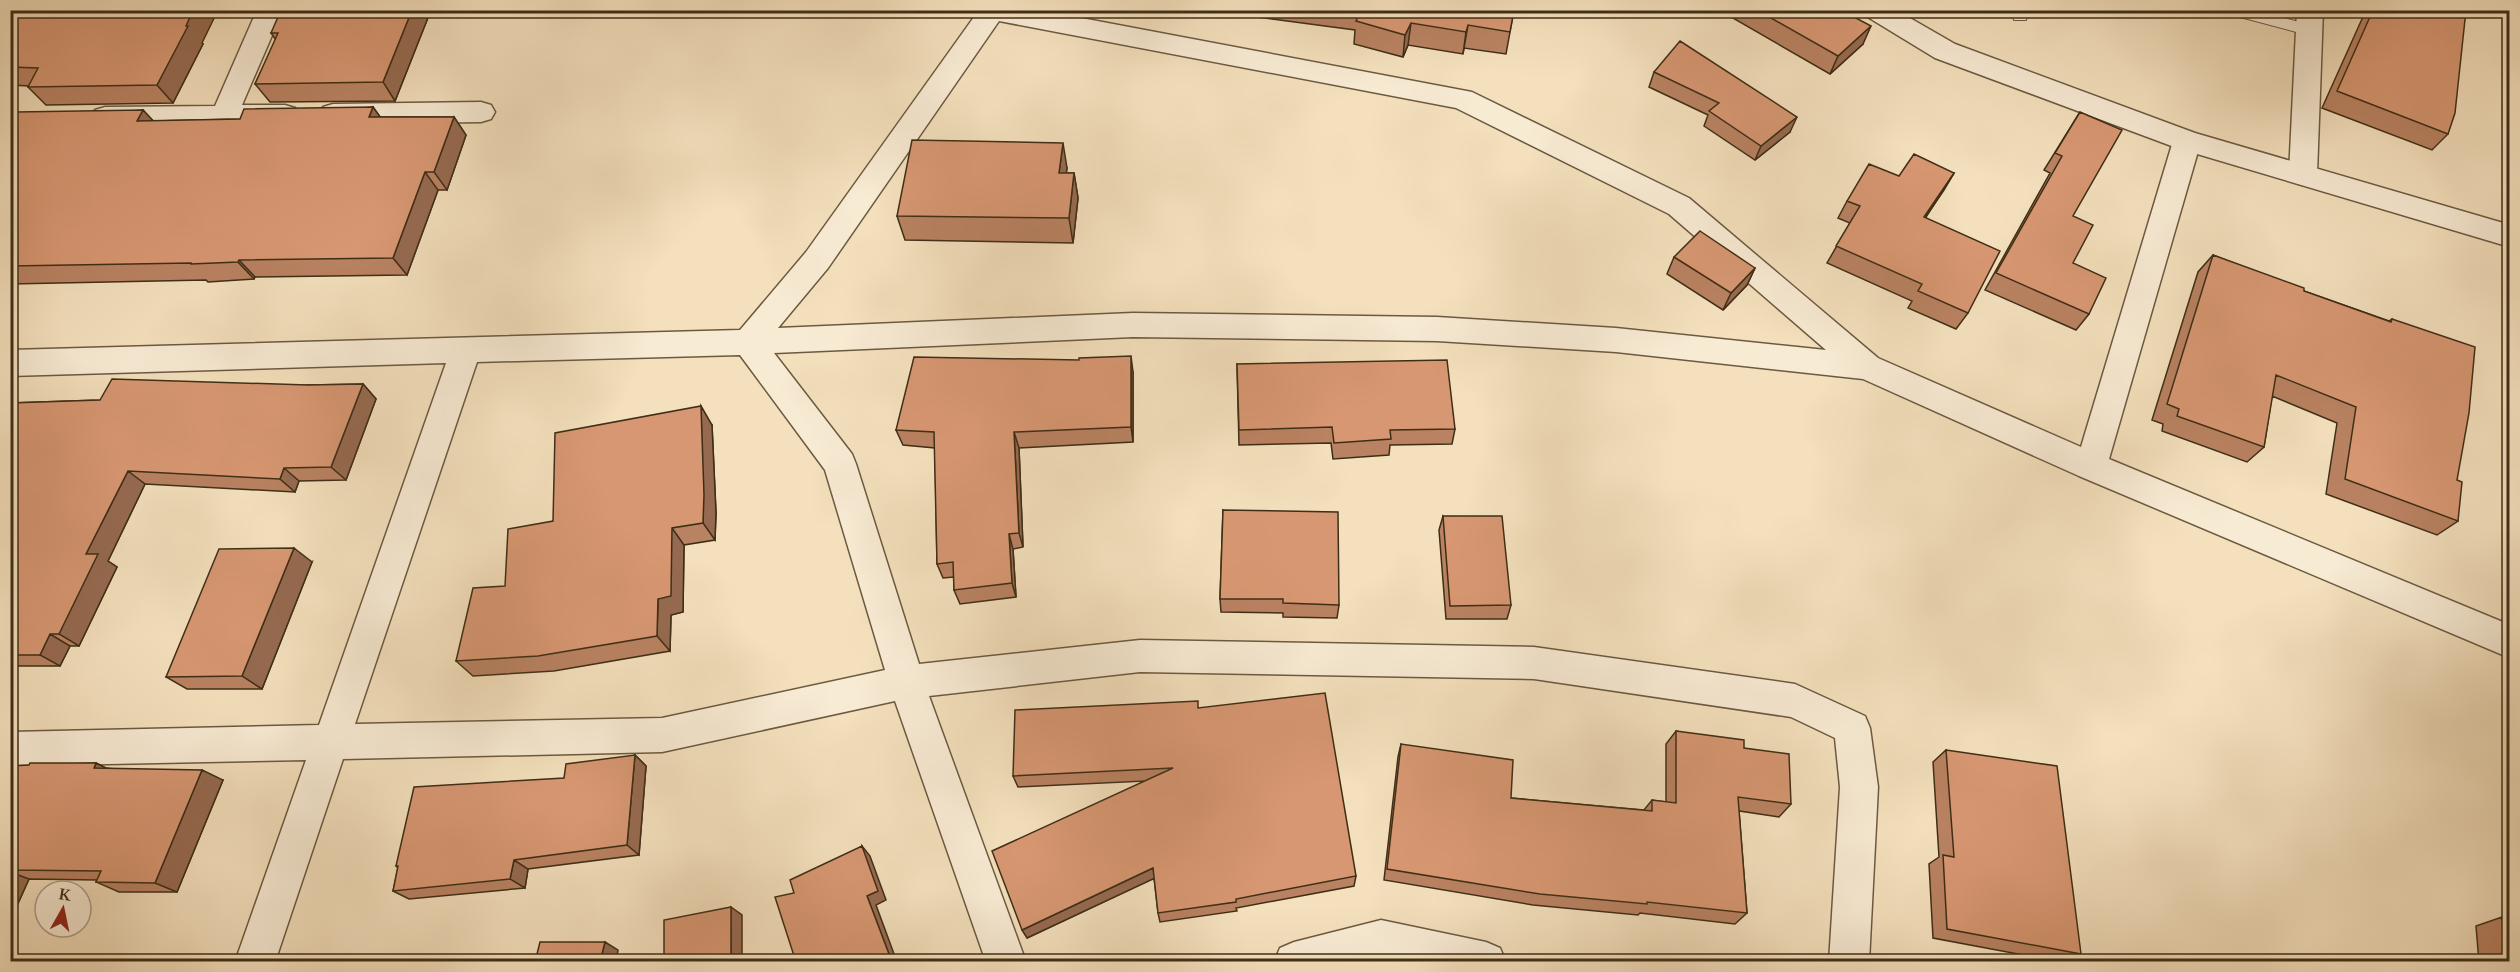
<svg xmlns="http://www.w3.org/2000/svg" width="2520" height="972" font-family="Cardo,serif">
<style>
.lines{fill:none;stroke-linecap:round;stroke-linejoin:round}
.service-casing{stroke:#6c5a40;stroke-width:2}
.minor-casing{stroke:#6c5a40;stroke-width:3}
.tertiary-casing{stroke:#6c5a40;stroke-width:3}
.service{fill:#f8ebd4;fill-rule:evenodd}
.minor{fill:#f8ebd4;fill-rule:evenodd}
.tertiary{fill:#f8ebd4;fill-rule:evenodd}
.wall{fill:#b98262;stroke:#3f2e16;stroke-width:1.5}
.shaded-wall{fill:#966a50;stroke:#3f2e16;stroke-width:1.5}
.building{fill:#d79772;stroke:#3f2e16;stroke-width:1.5}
</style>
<rect width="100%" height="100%" fill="#f4e0bd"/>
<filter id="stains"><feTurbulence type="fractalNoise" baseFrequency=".00333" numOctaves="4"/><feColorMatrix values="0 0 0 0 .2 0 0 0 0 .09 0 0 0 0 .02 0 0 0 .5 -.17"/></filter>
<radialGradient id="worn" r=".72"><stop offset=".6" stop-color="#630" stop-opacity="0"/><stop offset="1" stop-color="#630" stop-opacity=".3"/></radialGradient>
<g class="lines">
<defs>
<path id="service" d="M2012,10h16l-2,10h-12z
M2227,10h28l62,17 2,4 -2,4 -6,1 -82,-22z"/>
<path id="minor" d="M10,10h15l-6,8 -9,3z
M257,10h26l-41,95h43l10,3 4,7 -4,7 -10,3 -180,2 -10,-3 -4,-7 4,-7 10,-3 110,-1z
M979,10h60l433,82 217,106 189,160 203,89 92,-306 4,-7 10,-3 10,3 4,7 -92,318 401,166v33l-431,-182 -216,-97 -247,-27 -179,-11 -304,-4 -359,16 78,101 4,10 63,200 221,-24 394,7 261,37 70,32 5,12 8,59 -9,175h-40l11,-175 -5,-49 -44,-21 -257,-38 -394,-7 -211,24 97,266h-40l-91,-261 -233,51 -319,7 -68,203h-40l71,-202 -296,6v-34l309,-7 127,-362 -436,13v-26l730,-20 66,-78zM999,21l457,87 213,106 157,136 -210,-22 -179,-11 -304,-4 -355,15 50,-60zM740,355l85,115 60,200 -223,48 -307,6 122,-362z
M2297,10h26l-6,164 -4,8 -10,3 -10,-3 -4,-8z
M481,102l10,3 4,7 -4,7 -10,3 -148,2 -10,-3 -4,-7 4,-7 10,-3z
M1381,920l105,22 14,6 6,14 -125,-2 -107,2 6,-14 14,-6z"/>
<path id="tertiary" d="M1862,10h34l59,34 240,89 315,92v22l-333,-99 -242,-90 -69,-42z"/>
</defs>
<use href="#service" class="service-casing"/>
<use href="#minor" class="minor-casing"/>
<use href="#tertiary" class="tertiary-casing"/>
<use href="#service" class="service"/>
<use href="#minor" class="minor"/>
<use href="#tertiary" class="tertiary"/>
</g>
<path class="wall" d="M431,10l-36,91 -125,1 -15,-18 21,-44 -5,-7z
M1205,10h309l-8,44 -42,-6 -1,6 -55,-9 -5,12 -49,-13 1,-14z
M1719,10h130l14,34 -33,30z
M2366,10h100l-18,124 -16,16 -110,-42z
M2502,10h8v40z
M10,27l192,16 1,1 -30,59 -127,2 -18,-18 1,-1 -19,-1z
M1654,72l136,60 -35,28 -51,-34 4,-11 -59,-28z
M373,107l7,10h74l12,18 -19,55h-9l-31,85 -152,2 -1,2 -46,3 -2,-2 -196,4v-161l133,-13 10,11 87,-2z
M2080,112l-7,104v47l16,51 -13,16 -91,-40 65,-117 -6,-3z
M1067,168l-1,5h8l4,25 -5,45 -168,-3 -8,-24z
M1954,173l-28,44 42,96 -12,16 -48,-21 4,-7 -85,-38 23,-40 -12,-5 9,-17 52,-25z
M2213,255l91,36 85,30 3,-2 65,161 1,41 -21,14 -111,-41 11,-71 -65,-27 -8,51 -17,15 -85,-31 1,-7 -11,-4 46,-148z
M1674,257l81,11 -8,17 -24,25 -56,-36z
M1237,364l218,65 -3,15 -62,1 -1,10 -56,4 -2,-16 -92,2z
M1133,372v70l-114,6 4,99 -10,2 3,48 -56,7 -6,-14v-13l-11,1 -6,-14 -2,-116 -32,-3 -7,-15z
M363,384l13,15 -30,81 -47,1 -4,11 -150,-8 -37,77 9,6 -38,79h-9l-10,20h-50v-263l90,-3 208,-15z
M712,425l4,88 -1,27 -31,5 -1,67 -12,3 -1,36 -116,20 -81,5 -17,-15 97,-140z
M1223,510l116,95 -2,13 -54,-1v-4l-62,-1 -1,-13z
M1443,516l68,89 -4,14h-61l-7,-89z
M312,562l-50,127h-75l-21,-12z
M1198,708l158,168 -2,10 -118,22 1,3 -77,11 -2,-9 -4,-35 -127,60 118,-157 -127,6 -5,-11z
M1676,731l68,17 47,56 -12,13 -40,-6 8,102 -12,11 -95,-11 -2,2 -105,-10 -149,-25 14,-123 3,-13 110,54 133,12 8,-10 14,2v-58z
M1946,750l135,204 -16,8h-4l-128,-24 -4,-74 10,-7 -6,-95z
M635,755l11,11 -7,89 -111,14 -3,19 -116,11 -16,-8 5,-23 -2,-2 168,-88z
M96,763l9,5 118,12 -46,112h-58l-23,-10 1,-2 -68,-1 -18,40 -1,-153z
M2502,917l8,45h-31l-3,-36z"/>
<path class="shaded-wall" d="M193,10h25l-16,33 1,1 -30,59 -16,-18z
M412,10h19l-36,91 -12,-19z
M1411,23l-3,22 -5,12 2,-22z
M1468,25l-4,23 -1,6 3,-22z
M1871,26l-8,18 -33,30 8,-18z
M373,107l13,18 -17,-8z
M143,110l17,18 -23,-7z
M454,117l12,18 -19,55 -13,-18z
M1797,117l-7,15 -35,28 6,-14z
M1063,143l4,25 -4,30 -4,-25z
M425,172l13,18 -31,85 -14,-17z
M1074,173l4,25 -5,45 -4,-25z
M1954,173l-10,17 -30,44 10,-17z
M239,260l16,17 -1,2 -16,-17z
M1755,268l-8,17 -24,25 8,-17z
M1131,356l2,16v70l-2,-15z
M363,384l13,15 -30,81 -15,-13z
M701,406l11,19 4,88 -1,27 -12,-17z
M1014,432l5,16 4,99 -4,-14z
M284,468l15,13 -4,11 -15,-13z
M128,471l17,13 -37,77 9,6 -38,79 -20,-12 27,-80z
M672,528l12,17 -1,67 -12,3 -1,36 -13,-15 1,-37z
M1009,534l4,15 3,48 -4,-14z
M294,548l18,14 -50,127 -20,-13z
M50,634l20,12 -10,20 -20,-11z
M635,755l11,11 -7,89 -12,-10z
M96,763l22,11 -24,-6z
M202,770l21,10 -46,112 -22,-9z
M862,846l8,10 16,44 -10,5 21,57h-5l-25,-66z
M514,860l14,9 -3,19 -15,-9z
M1153,868l2,10 -128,60 -5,-8z
M10,872l19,7 -18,40h-1z
M731,907l11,8v47h-11z
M605,942l13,8 -2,12h-16z"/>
<path class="building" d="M22,10h171l-7,16h2l-31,59 -129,2 10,-19 -28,-1v-40z
M281,10h131l-29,72 -128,2 23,-51h-7z
M1361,10h153l-4,22 -42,-7 -2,7 -55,-9 -6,12 -49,-14z
M1757,10h92l6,4 -3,2 19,10 -33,30z
M2373,10h93l-11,103 -7,21 -111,-43z
M1680,41l117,76 -36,29 -52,-35 10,-8 -65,-31z
M373,107l-4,10h85l-20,55h-9l-32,86 -154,2 -1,2 -47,2v-1l-181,3v-143l6,-11 127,-2 -6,11 103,-2 4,-10z
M2080,112l42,18 -49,86 20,9 -20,38 33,15 -17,36 -93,-41 66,-117 -7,-3z
M912,140l151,3 -4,30h15l-5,45 -172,-2z
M1914,154l40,19 -30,44 76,34 -32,62 -50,-22 4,-7 -86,-38 24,-40 -13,-5 22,-37 30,12z
M1700,231l55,37 -24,25 -57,-36z
M2213,255l91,33v3l87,31 1,-3 83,28 -6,66 -12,67 5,2 -4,39 -113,-42 11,-72 -80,-32 -12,72 -87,-31 2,-7 -12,-5z
M1131,356v71l-117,5 5,101 -10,1 3,49 -58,7 -1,-28 -16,2 -3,-132 -38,-2 18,-73 165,3v-2z
M1447,360l8,69 -65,1 1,9 -57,4 -2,-16 -93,3 -2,-66z
M112,379l196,6 55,-1 -32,83 -47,1 -4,11 -152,-8 -42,83h12l-39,80h-9l-10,21h-30v-132l6,-11h-6v-109l90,-3z
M701,406l3,89 -1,28 -31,5 -1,68 -13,3 -1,37 -119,20 -82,5 17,-73 32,-2 3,-57 45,-8 2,-88z
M1223,510l115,2 1,93 -56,-2v-4h-63z
M1443,516h59l9,89 -61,1z
M294,548l-52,128 -76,1 53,-128z
M1325,693l31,183 -120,23v3l-78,11 -5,-45 -131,62 -30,-79 181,-83 -160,8 2,-66 183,-9v7z
M1676,731l68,9v8l45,6 2,50 -53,-7 9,116 -100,-11v2l-107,-10 -153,-25 14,-125 112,16 -2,38 141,13v-11l24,3z
M1946,750l111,16 24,188 -134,-25 -4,-74 11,2z
M635,755l-8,90 -113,15 -4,19 -117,12 5,-25h-2l18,-79 150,-9 2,-14z
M30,763h66l-2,5 108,2 -47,113 -59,-1 5,-11 -91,-1v-104l19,-1z
M862,846l16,45 -11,5 25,66h-96l-21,-65 19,-4 -4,-13z
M731,907v55h-67v-42z
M2502,917l8,3v42h-4z
M540,942h65l-5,20h-65z"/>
<rect width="2520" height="972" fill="none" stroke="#f4e0bd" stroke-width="36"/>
<rect x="12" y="12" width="2496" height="948" fill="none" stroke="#3f2e16" stroke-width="3"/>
<rect x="18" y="18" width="2484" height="936" fill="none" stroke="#3f2e16" stroke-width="1.5"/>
<g transform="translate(63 909) rotate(9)"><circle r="28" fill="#f8ebd4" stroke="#ae9f88" stroke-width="1.5"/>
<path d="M0-4.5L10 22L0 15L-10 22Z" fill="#8f2418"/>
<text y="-9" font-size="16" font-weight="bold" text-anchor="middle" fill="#3f2e16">K</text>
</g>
<rect width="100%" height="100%" filter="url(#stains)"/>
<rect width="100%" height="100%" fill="url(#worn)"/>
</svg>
